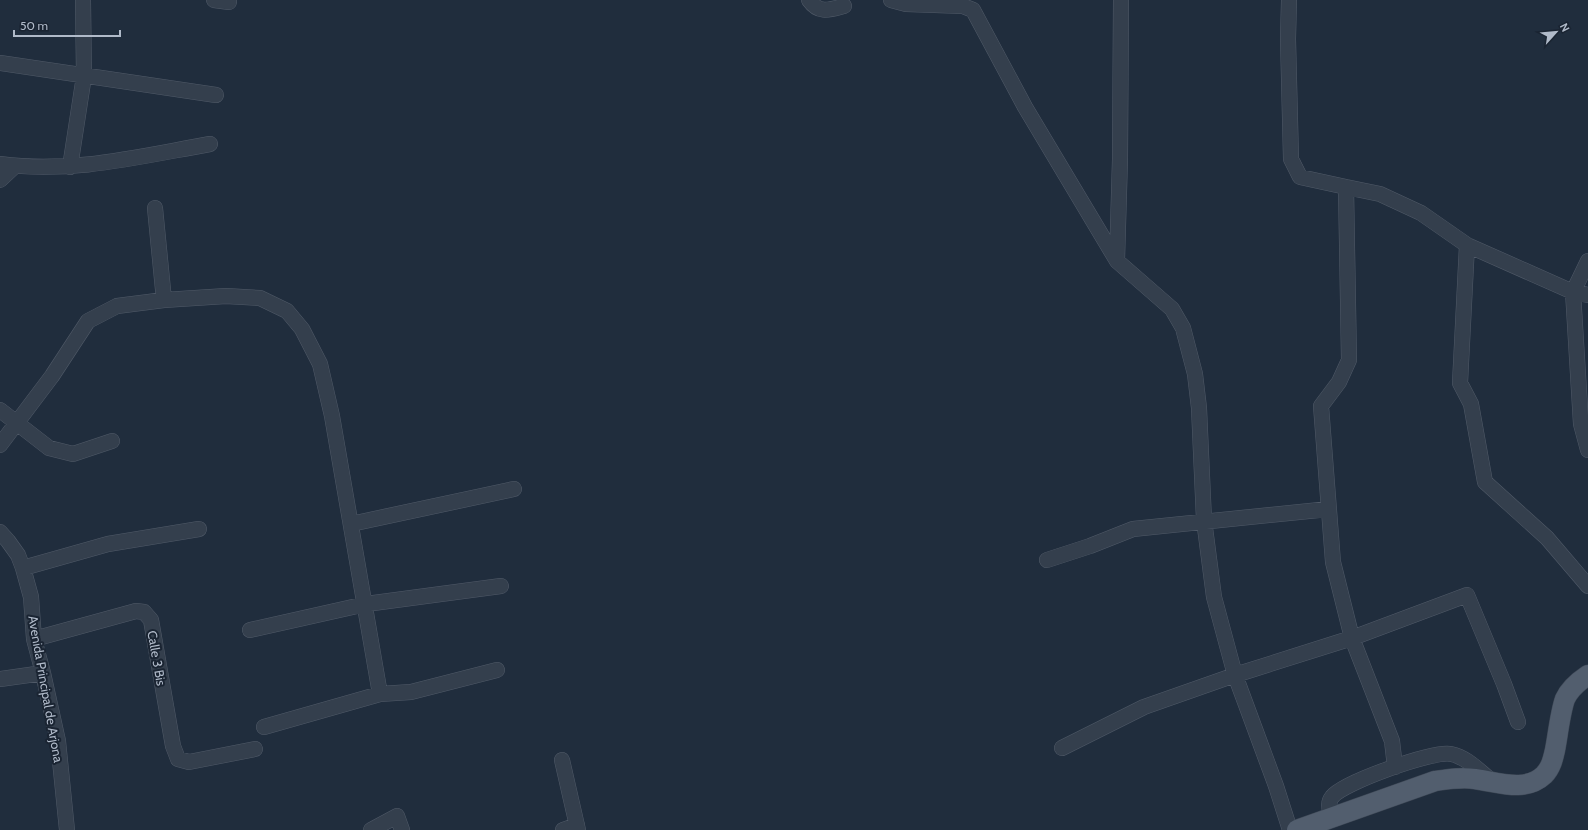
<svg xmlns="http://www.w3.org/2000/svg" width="1588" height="830" font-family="Cabin,sans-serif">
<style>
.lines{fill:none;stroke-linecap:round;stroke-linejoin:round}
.minor-casing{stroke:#505a68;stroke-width:16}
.major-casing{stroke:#3e4856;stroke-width:21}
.minor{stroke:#343f4d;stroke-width:15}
.major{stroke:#525e6e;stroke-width:20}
.labels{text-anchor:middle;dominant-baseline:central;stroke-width:4;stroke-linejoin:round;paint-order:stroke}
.street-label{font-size:13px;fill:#b0bac9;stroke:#1a2432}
</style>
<rect width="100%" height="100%" fill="#202d3d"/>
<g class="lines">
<defs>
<path id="minor" d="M214,0l15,2
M809,0c10,14 20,10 35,6
M891,0l15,4 57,2 10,4 52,97 92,154 55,48 11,19 12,46 4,34 5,112 10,77 21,78 41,111 14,44
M1289,0l-1,39 3,120 9,18 46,10
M0,63l216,32
M0,164c71,10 141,-8 210,-20
M70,167l14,-91 -1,-76
M0,180l15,-14
M155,208l9,92
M1467,245l-7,138 11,21 14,78 62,56 41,48
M1117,261l3,-102 1,-159
M1588,261l-15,31 8,132 7,26
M0,410l49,38 24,6 39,-13
M0,445l52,-69 36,-55 29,-15 47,-6 62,-4 34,2 27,13 15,18 18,35 12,52 48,278
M351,524l163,-35
M0,532l8,9 10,14 5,13 8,29 3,42 9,34 15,68 9,89
M1047,560l43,-14 43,-17 196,-20
M23,568l85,-24 91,-15
M250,630l116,-26 135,-18
M34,639l102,-28 8,1 7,8 22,126 5,13 11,3 66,-13
M0,679l43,-6
M264,727l116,-33 31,-2 86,-22
M1062,748l82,-41 91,-32 117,-37 115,-43 37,89 14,38
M562,760l16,70
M1395,767l-3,-26 -40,-103 -19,-76 -12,-156 18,-24 10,-22 -3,-173 34,7 41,19 46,32 106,47 15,3
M1331,817c-1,-7 -4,-14 1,-20 10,-14 102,-47 119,-43 16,3 29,18 41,27
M371,830l26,-14 5,14
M563,830l14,-5"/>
<path id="major" d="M1297,830l138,-49c14,-2 26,-4 40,-2 23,3 50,14 69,-4 7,-7 9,-16 11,-25 3,-15 5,-37 10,-51 4,-9 14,-18 23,-24"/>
</defs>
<use href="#minor" class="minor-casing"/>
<use href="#major" class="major-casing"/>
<use href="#minor" class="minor"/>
<use href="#major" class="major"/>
</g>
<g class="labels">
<g class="street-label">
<text transform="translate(157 658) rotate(80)">Calle 3 Bis</text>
<text transform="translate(46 689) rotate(80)">Avenida Principal de Arjona</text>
</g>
</g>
<g transform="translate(1556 32) rotate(63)" stroke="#1a2432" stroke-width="3" paint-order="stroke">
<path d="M0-3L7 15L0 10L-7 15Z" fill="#b0bac9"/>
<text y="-6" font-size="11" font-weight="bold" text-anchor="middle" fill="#b0bac9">N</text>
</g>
<path d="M14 30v6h106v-6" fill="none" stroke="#b0bac9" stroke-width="2"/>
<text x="20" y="30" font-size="12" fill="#b0bac9" stroke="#1a2432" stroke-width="3" paint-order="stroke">50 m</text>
</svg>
